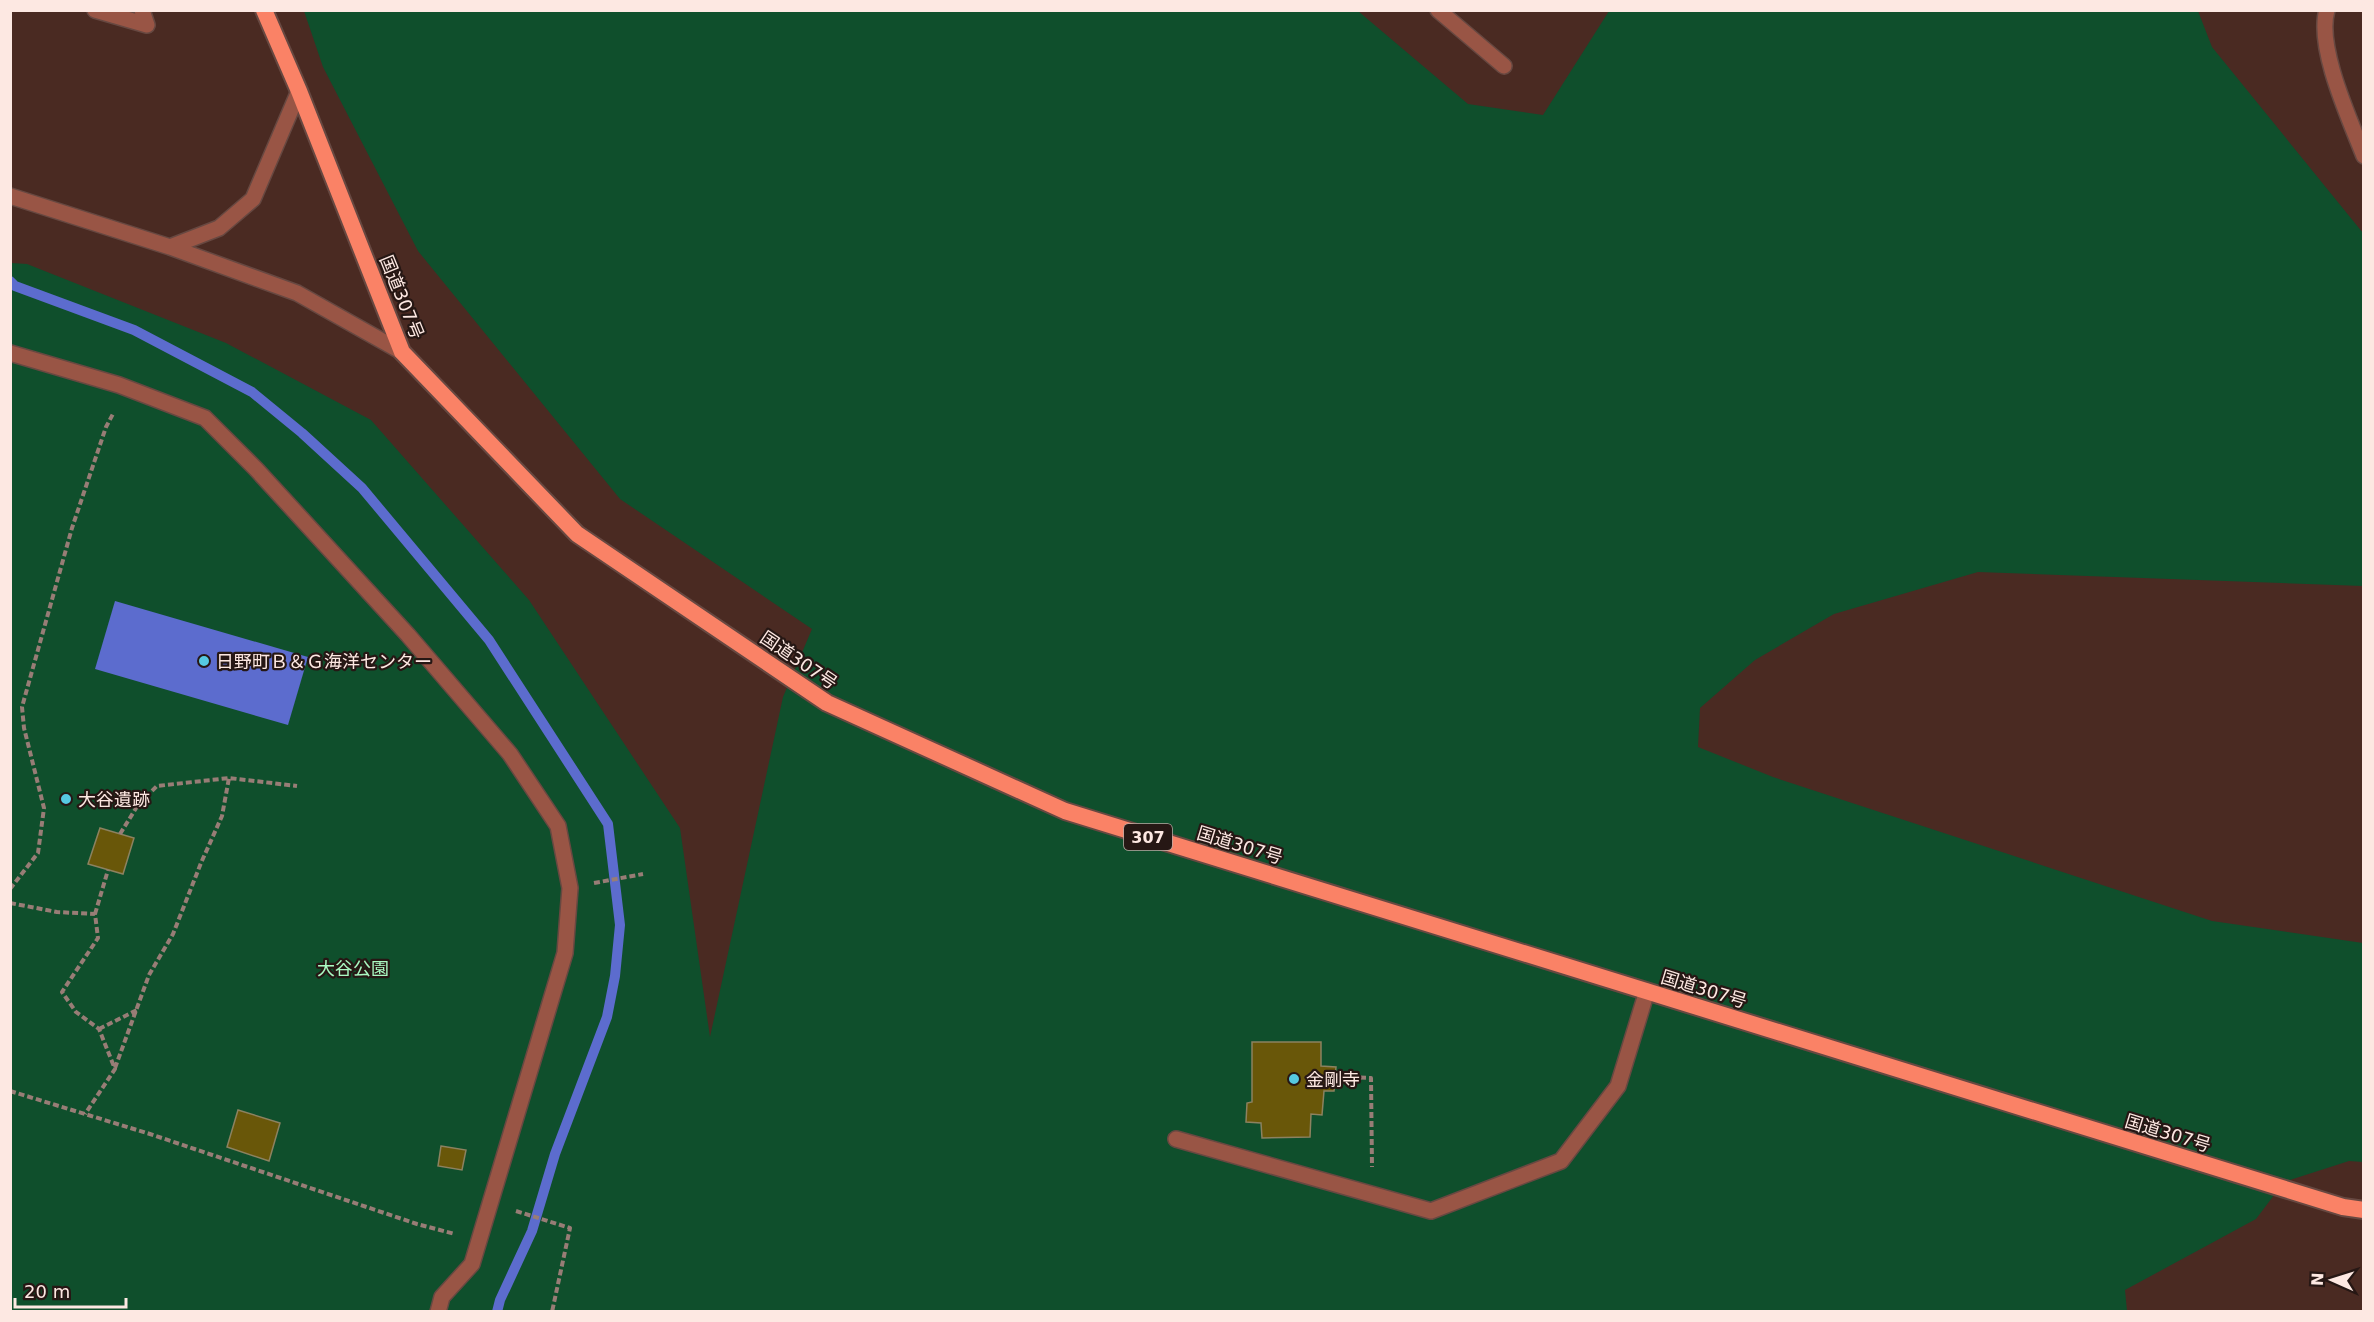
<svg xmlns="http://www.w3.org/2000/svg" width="2374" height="1322" font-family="'DejaVu Sans','Noto Sans JP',sans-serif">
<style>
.green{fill:#0f4f2c}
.water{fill:#5c6cce}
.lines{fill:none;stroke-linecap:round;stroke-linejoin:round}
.stream{stroke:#5c6cce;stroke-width:10}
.building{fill:#695709;stroke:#8c8260;stroke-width:1.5}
.service-casing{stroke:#674841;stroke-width:18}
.minor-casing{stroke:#674841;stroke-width:18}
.tertiary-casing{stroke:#674841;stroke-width:18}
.trunk-casing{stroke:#674841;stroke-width:20}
.path{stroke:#987d76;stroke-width:4;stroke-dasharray:6 3;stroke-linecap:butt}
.service{stroke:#995545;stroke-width:15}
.minor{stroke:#995545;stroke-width:15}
.tertiary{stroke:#995545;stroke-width:15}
.trunk{stroke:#fa8266;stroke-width:16}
.poi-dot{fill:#56c9e1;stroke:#261714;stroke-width:2}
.labels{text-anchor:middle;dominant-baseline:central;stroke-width:4.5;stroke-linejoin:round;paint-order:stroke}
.shield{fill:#261714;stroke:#bca9a4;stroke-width:1.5}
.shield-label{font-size:16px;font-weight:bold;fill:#fde8e2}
.street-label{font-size:18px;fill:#fde8e2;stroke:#261714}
.poi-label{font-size:18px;fill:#fde8e2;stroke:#261714;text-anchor:start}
.park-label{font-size:18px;fill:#a9f9c2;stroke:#261714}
</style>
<rect width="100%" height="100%" fill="#4a2a22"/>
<path class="green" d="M304,11h1054l110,93 75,11 66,-104h589l14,36 151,186v353l-385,-14 -144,42 -79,46 -55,48 -2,39 75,30 439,144 151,22v219l-14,-1 -65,21 -28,37 -131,71 2,21 -2116,1v-1049l16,1 199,79 145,77 158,180 151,228 30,209 73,-340 29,-68 -192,-130 -202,-248 -95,-184z"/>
<path class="water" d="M115,601l193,56 -20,68 -193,-56z"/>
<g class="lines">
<path class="stream" d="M10,281l5,5 119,44 118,62 50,41 60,55 127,152 119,184 12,101 -5,51 -8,41 -52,137 -23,77 -32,69 -3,12"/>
</g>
<path class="building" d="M100,828l34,10 -11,36 -35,-10z
M1252,1042h69v24l15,1 -2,24h-10l-2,24 -11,-1 -1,23 -48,1 -1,-15 -15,-1 1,-19 5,-1z
M238,1110l42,13 -11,38 -42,-14z
M441,1146l25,4 -4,20 -24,-4z"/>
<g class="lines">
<defs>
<path id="service" d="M10,353l109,32 86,33 51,51 152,166 102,119 48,72 12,62 -5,65 -93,311 -30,33 -4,15"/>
<path id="minor" d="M95,10l52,15 -5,-15
M1438,10l66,56
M2327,10c-11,37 23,110 37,146
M1176,1139l255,72 130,-50 57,-75 29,-95"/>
<path id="tertiary" d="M10,196l160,51 127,46 105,59
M170,247l49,-19 34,-29 46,-108"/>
<path id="trunk" d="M264,10l35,81 103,261 175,182 250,169 238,108 1278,396 21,3"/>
</defs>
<use href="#service" class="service-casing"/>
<use href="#minor" class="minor-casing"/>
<use href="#tertiary" class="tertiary-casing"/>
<use href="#trunk" class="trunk-casing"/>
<path class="path" d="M120,834l18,-29 19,-19 72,-8 68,8
M594,883l49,-9
M10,889l28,-36 6,-45 -20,-80 -2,-21 50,-179 34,-101 8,-15
M10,903l47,9 38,2 3,24 -36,54 14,20 23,17 16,40 -30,45
M95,914l13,-44
M99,1029l38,-19
M115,1068l34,-93 24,-41 28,-71 21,-47 7,-38
M1342,1077l29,1 1,89
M10,1091l140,43 267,90 38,10
M516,1211l54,17 -18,84"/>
<use href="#service" class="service"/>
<use href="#minor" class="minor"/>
<use href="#tertiary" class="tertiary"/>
<use href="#trunk" class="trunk"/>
</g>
<g class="poi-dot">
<circle cx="204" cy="661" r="6"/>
<circle cx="66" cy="799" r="6"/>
<circle cx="1294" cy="1079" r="6"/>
</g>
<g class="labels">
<rect class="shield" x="1124" y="824" width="48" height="26" rx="4.5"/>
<g class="shield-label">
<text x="1148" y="837">307</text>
</g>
<g class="street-label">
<text transform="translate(402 297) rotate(68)">国道307号</text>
<text transform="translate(799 660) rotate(34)">国道307号</text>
<text transform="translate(1240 845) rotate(17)">国道307号</text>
<text transform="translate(1704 989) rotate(17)">国道307号</text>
<text transform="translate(2168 1133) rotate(17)">国道307号</text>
</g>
<g class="poi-label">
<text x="216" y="661">日野町Ｂ＆Ｇ海洋センター</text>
<text x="78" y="799">大谷遺跡</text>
<text x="1306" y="1079">金剛寺</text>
</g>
<g class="park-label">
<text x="353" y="968">大谷公園</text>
</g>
</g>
<rect width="2374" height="1322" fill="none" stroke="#fde8e2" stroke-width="24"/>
<g transform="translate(2332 1280) rotate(273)" stroke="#261714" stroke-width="4.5" paint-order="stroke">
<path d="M0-4.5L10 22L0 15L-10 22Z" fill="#fde8e2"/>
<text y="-9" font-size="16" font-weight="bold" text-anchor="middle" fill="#fde8e2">N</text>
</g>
<path d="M15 1298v9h111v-9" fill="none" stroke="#fde8e2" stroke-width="3"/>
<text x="24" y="1298" font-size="18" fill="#fde8e2" stroke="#261714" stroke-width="4.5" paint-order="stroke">20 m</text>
</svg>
